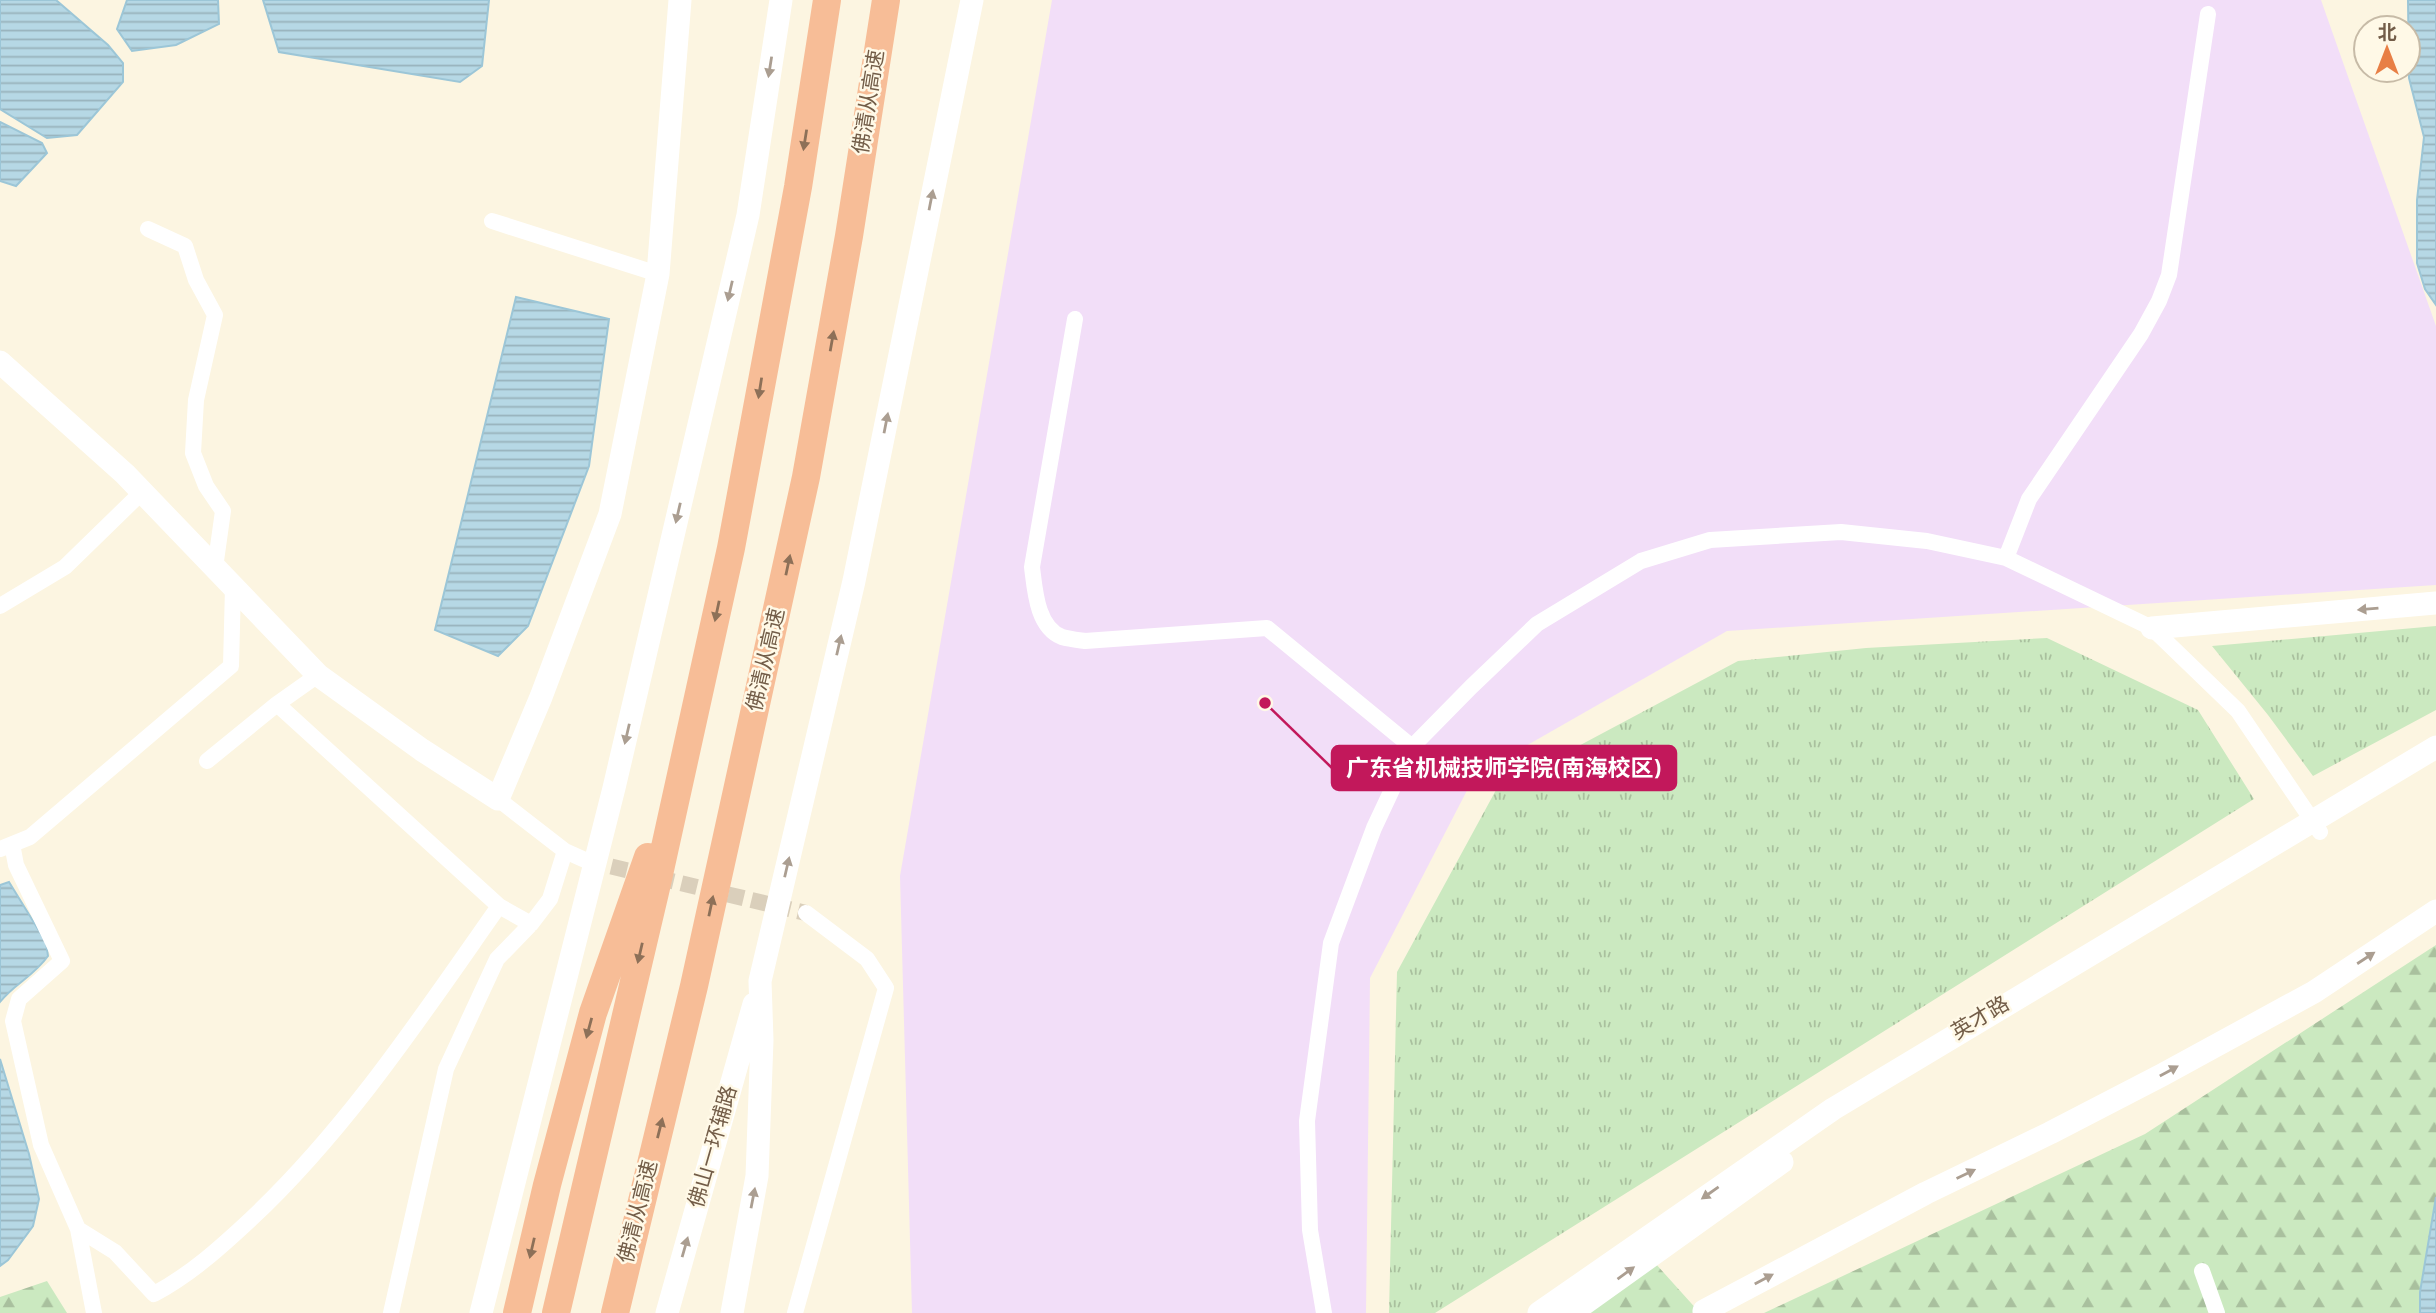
<svg xmlns="http://www.w3.org/2000/svg" width="2436" height="1313" font-family="Overpass,'Noto Sans SC',sans-serif">
<style>
.education{fill:#f2def8}
.grass{fill:url(#grass-tufts)}
.forest{fill:url(#forest-firs)}
.water{fill:url(#water-rules);stroke:#9cc6d7;stroke-width:2}
.lines{fill:none;stroke-linecap:round;stroke-linejoin:round}
.street-tunnel{stroke:#dacfbb;stroke-width:16;stroke-dasharray:16 8;stroke-linecap:butt}
.street{stroke:#fff;stroke-width:16}
.secondary{stroke:#fff;stroke-width:23}
.highway{stroke:#f7bd97;stroke-width:28}
.oneway{fill:#ab9e91}
.oneway2{fill:#8d7058}
.labels{text-anchor:middle;dominant-baseline:central;stroke-width:5;stroke-linejoin:round;paint-order:stroke}
.street-label{font-size:21px;fill:#735d48;stroke:#fff9e7}
.leader{fill:none;stroke:#c2185b;stroke-width:2.5}
.callout-dot{fill:#c2185b;stroke:#fff9e7;stroke-width:2.5}
.callout{fill:#c2185b;stroke:#c2185b;stroke-width:2.5}
.callout-label{font-size:23px;text-anchor:middle;font-weight:bold;fill:#fff}
</style>
<defs>
<pattern id="grass-tufts" width="24" height="20" patternUnits="userSpaceOnUse" patternTransform="scale(1.75)"><rect width="24" height="20" fill="#cbe9c0"/><path d="M3 7l-1-3M5 7V3M7 7l1-3M15 17l-1-3M17 17v-4M19 17l1-3" fill="none" stroke="#a9c09e"/></pattern>
<pattern id="forest-firs" width="22" height="20" patternUnits="userSpaceOnUse" patternTransform="scale(1.75)"><rect width="22" height="20" fill="#cbe9c0"/><path d="M5 1l3.5 6h-7zM16 11l3.5 6h-7z" fill="#a9c09e"/></pattern>
<pattern id="water-rules" width="6" height="5" patternUnits="userSpaceOnUse" patternTransform="scale(1.75)"><rect width="6" height="5" fill="#b6d8e5"/><path d="M0 2.5h6" fill="none" stroke="#98b2bc"/></pattern>
</defs>
<rect width="100%" height="100%" fill="#fcf5e1"/>
<path class="education" d="M1052,0h1269l115,326v259l-709,46 -252,144 -105,203 -4,335h-454l-12,-437z"/>
<path class="grass" d="M2436,626v84l-123,66 -45,-61 -56,-69z
M2047,638l151,72 56,89 -819,514h-46l8,-341 99,-182 242,-129 128,-13z"/>
<path class="forest" d="M2436,945v368h-672l381,-179z
M1655,1263l45,50h-113z
M47,1281l20,32h-67v-16z"/>
<path class="water" d="M0,0h56l52,45 15,18v19l-46,53 -30,3 -47,-29z
M127,0h91l1,24 -43,21 -44,6 -15,-22z
M263,0h226l-7,66 -22,16 -181,-30z
M2408,0h28v305l-11,-16 -8,-26v-63l7,-63 -15,-59z
M0,122l42,21 5,10 -31,33 -16,-5z
M516,297l93,22 -20,147 -61,160 -30,30 -63,-26z
M9,882l37,60 2,14c-15,21 -33,27 -48,46v-117z
M0,1059l29,95 10,45 -6,27 -25,34 -8,6z
M2436,1197v116h-16v-21z"/>
<g class="lines">
<path class="street-tunnel" d="M588,861l218,52"/>
<path class="street" d="M492,221l166,53
M148,229l37,17 11,34 19,35 -19,85 -3,53 13,33 17,25 -8,57
M1075,319l-43,248c3,24 5,60 30,70 7,2 16,3 23,4l182,-13 145,119
M2006,558l23,-59 112,-165 18,-33 10,-26 39,-261
M0,606l65,-39 77,-75
M277,704l222,202
M207,761l70,-57 41,-29
M498,799l67,52 20,9
M12,844l4,21 46,96 -43,38 -6,22 28,124 37,84 16,84
M0,849l30,-12 201,-171 2,-79
M78,1229l37,23 39,42c36,-19 67,-47 97,-75 97,-91 172,-205 248,-313l32,18
M2202,1271l15,42
M391,1313l55,-244 51,-110 34,-35 19,-25 15,-48
M795,1313l91,-325 -19,-29 -61,-46
M1324,1313l-14,-83 -3,-109 24,-178 43,-115 38,-81 59,-60 66,-63 104,-63 69,-21 131,-8 86,9 79,17 146,70 86,83 82,121"/>
<path class="secondary" d="M0,362l125,112 193,201 104,75 76,49 43,-102 69,-183 48,-240 22,-274
M2152,628l284,-25
M1704,1311l222,-118 124,-60 112,-58 152,-83 122,-81
M481,1313l133,-525 134,-573 33,-215
M667,1313l87,-309
M732,1313l25,-137 5,-136 -2,-59 94,-400 118,-581
M1539,1313l294,-204 603,-362
M1571,1313l211,-151"/>
<path class="highway" d="M517,1313l30,-128 46,-172 55,-156
M556,1313l100,-425 75,-340 67,-361 29,-187
M615,1313l79,-327 112,-509 43,-241 37,-236"/>
</g>
<defs><path id="oneway-solid" d="M-6-.8H1V-3.2L6.5 0L1 3.2V.8H-6Z" transform="scale(1.75)"/></defs>
<g class="oneway">
<use href="#oneway-solid" transform="translate(770 67) rotate(99)"/>
<use href="#oneway-solid" transform="translate(931 200) rotate(-79)"/>
<use href="#oneway-solid" transform="translate(730 291) rotate(103)"/>
<use href="#oneway-solid" transform="translate(886 423) rotate(-79)"/>
<use href="#oneway-solid" transform="translate(678 513) rotate(103)"/>
<use href="#oneway-solid" transform="translate(2368 609) rotate(175)"/>
<use href="#oneway-solid" transform="translate(839 645) rotate(-77)"/>
<use href="#oneway-solid" transform="translate(627 734) rotate(103)"/>
<use href="#oneway-solid" transform="translate(787 867) rotate(-77)"/>
<use href="#oneway-solid" transform="translate(2366 958) rotate(-33)"/>
<use href="#oneway-solid" transform="translate(2169 1071) rotate(-29)"/>
<use href="#oneway-solid" transform="translate(1966 1174) rotate(-26)"/>
<use href="#oneway-solid" transform="translate(1710 1193) rotate(145)"/>
<use href="#oneway-solid" transform="translate(753 1198) rotate(-79)"/>
<use href="#oneway-solid" transform="translate(685 1247) rotate(-74)"/>
<use href="#oneway-solid" transform="translate(1626 1273) rotate(-36)"/>
<use href="#oneway-solid" transform="translate(1764 1279) rotate(-28)"/>
</g>
<g class="oneway2">
<use href="#oneway-solid" transform="translate(805 140) rotate(99)"/>
<use href="#oneway-solid" transform="translate(832 341) rotate(-80)"/>
<use href="#oneway-solid" transform="translate(760 388) rotate(99)"/>
<use href="#oneway-solid" transform="translate(788 565) rotate(-78)"/>
<use href="#oneway-solid" transform="translate(717 611) rotate(102)"/>
<use href="#oneway-solid" transform="translate(711 906) rotate(-78)"/>
<use href="#oneway-solid" transform="translate(640 953) rotate(103)"/>
<use href="#oneway-solid" transform="translate(589 1028) rotate(105)"/>
<use href="#oneway-solid" transform="translate(660 1128) rotate(-76)"/>
<use href="#oneway-solid" transform="translate(532 1248) rotate(103)"/>
</g>
<g class="labels">
<g class="street-label">
<text transform="translate(870 102) rotate(-81)">佛清从高速</text>
<text transform="translate(767 660) rotate(-77)">佛清从高速</text>
<text transform="translate(1981 1019) rotate(-31)">英才路</text>
<text transform="translate(714 1147) rotate(-74)">佛山一环辅路</text>
<text transform="translate(639 1212) rotate(-76)">佛清从高速</text>
</g>
</g>
<path class="leader" d="M1265 703L1332 768"/>
<circle class="callout-dot" cx="1265" cy="703" r="7"/>
<rect class="callout" x="1332" y="746" width="344" height="44" rx="7"/>
<g class="callout-label">
<text x="1504" y="776">广东省机械技师学院(南海校区)</text>
</g>
<g transform="translate(2387 49)"><circle r="33" fill="#fff9e7" stroke="#c7bba7" stroke-width="2"/>
<path d="M0-5L12 26L0 18L-12 26Z" fill="#e87f45"/>
<text y="-10" font-size="19" font-weight="bold" text-anchor="middle" fill="#735d48">北</text>
</g>
</svg>
